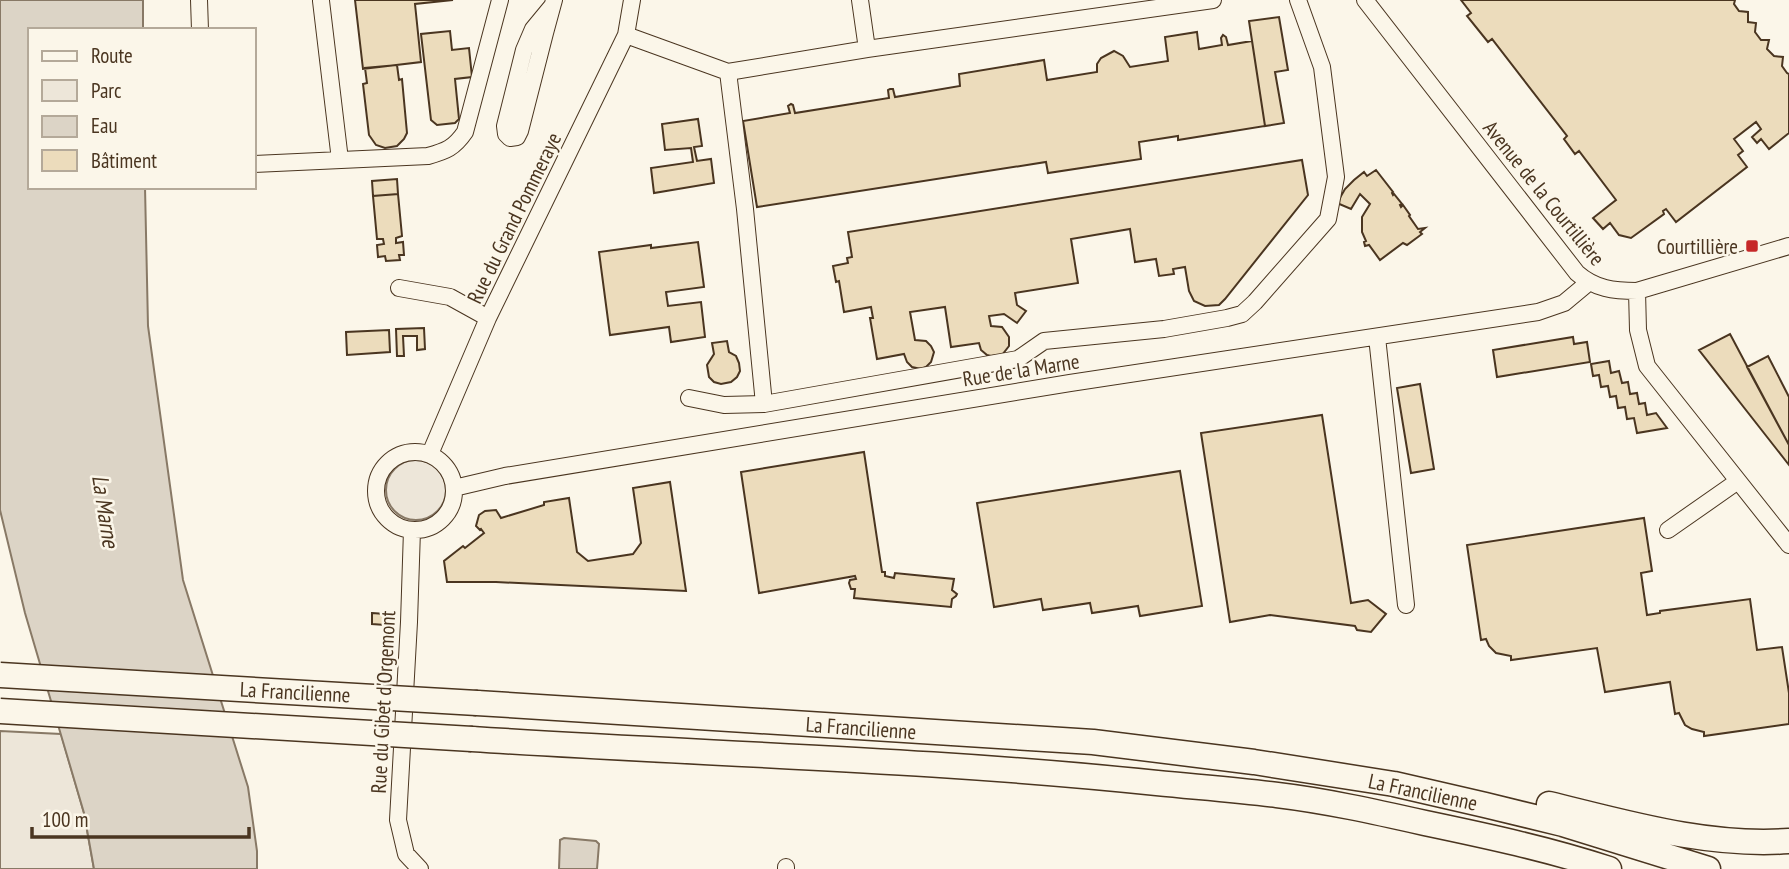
<svg xmlns="http://www.w3.org/2000/svg" width="1789" height="869" font-family="'PT Sans Narrow',sans-serif">
<style>
.green{fill:#ede6d9;stroke:#887966;stroke-width:2}
.water{fill:#dcd4c6;stroke:#887966;stroke-width:2}
.building{fill:#ecdcbc;stroke:#4a3520;stroke-width:2}
.lines{fill:none;stroke-linecap:round;stroke-linejoin:round}
.minor-casing{stroke:#4a3520;stroke-width:18}
.highway-casing{stroke:#4a3520;stroke-width:27}
.minor{stroke:#fbf6e9;stroke-width:16}
.highway{stroke:#fbf6e9;stroke-width:24}
.highway-bridge-casing{stroke:#4a3520;stroke-width:27;stroke-linecap:butt}
.highway-bridge{stroke:#fbf6e9;stroke-width:24}
.poi-dot{fill:#c62828;stroke:#fbf6e9;stroke-width:2.5}
.labels{text-anchor:middle;dominant-baseline:central;stroke-width:5;stroke-linejoin:round;paint-order:stroke}
.street-label{font-size:21px;fill:#4a3520;stroke:#fbf6e9}
.poi-label{font-size:21px;fill:#4a3520;stroke:#fbf6e9;text-anchor:end}
.water-label{font-size:23px;font-style:italic;fill:#4a3520;stroke:#fbf6e9}
</style>
<rect width="100%" height="100%" fill="#fbf6e9"/>
<path class="green" d="M386 490a30 30 0 1 1 60 0a30 30 0 1 1-60 0Z
M0,731l61,3 23,79 10,56h-94z"/>
<path class="water" d="M0,0h143v30h-113v157h115l3,139 35,254 65,207 9,64v18h-163l-10,-56 -59,-200 -25,-103z
M564,838l32,3 3,3 -2,25h-38l1,-29z"/>
<path class="building" d="M355,0h98l-38,4 6,58 -58,7z
M1461,0h274l-1,4 5,7 9,1v10l8,1 -1,9 6,8h8l-2,9 7,7 9,1 -1,9 5,7 2,1v59l-20,16 -8,-10 -4,4 -5,-6 9,-8 -5,-7 -22,17 9,12 -5,4 9,12 -71,55 -10,-13 -3,2 1,3 -33,24 -12,-3 -9,-12 -7,6 -10,-11 23,-18 -37,-49 -4,3 -11,-15 3,-3 -75,-97 -4,3 -21,-26 4,-3z
M1279,17l9,53 -13,2 9,51 -19,3 -16,-105z
M450,31l2,19 17,-2 3,29 -17,2 4,40 -4,4 -18,2 -6,-5 -10,-86z
M1197,32l2,17 23,-4 -1,-7 2,-3 3,2 2,8 24,-4 13,85 -87,14v-4l-39,6 2,17 -93,14 -2,-11 -289,45 -14,-86 47,-8 -2,-7 3,-2 2,1 2,8 94,-15 -1,-8 2,-1h3l2,8 65,-11 -1,-12 85,-14 3,20 50,-8v-8l4,-6 13,-7 9,5 7,11 38,-6 -3,-24z
M397,65l2,15 3,-1 5,54 -3,6 -7,7 -12,2 -9,-3 -7,-10 -6,-51 4,-1 -2,-15z
M698,119l4,27 -8,1 3,14 14,-2 3,24 -60,10 -3,-25 42,-6 -2,-14 -26,2 -3,-26z
M1302,160l6,35 -83,104 -6,6 -14,1 -11,-5 -5,-10 -4,-24 -12,2 1,5 -15,2 -3,-17 -21,3 -5,-33 -59,10 7,44 -63,10 2,12 9,6 -9,12 -13,-9 -15,2 2,10 11,1 7,10v9l-7,9 -11,1 -4,-1 -6,-5 -2,-7 -28,4 -6,-40 -35,5 5,28 11,1 5,5 3,6 -3,10 -5,5 -5,2 -9,-2 -5,-5 -3,-8 -27,5 -7,-41h3l-2,-11 -27,5 -5,-31 -3,1 -3,-16 15,-3 -1,-5 5,-1 -4,-25z
M1376,170l17,22 -1,1 1,2 1,-1 8,10 -2,1 1,2 2,-2 7,10 -1,1 9,13 7,-1 -5,4 2,2 -15,11 -4,-2 -23,17 -11,-15 -4,1 -1,-4 2,-1 -4,-9v-15l8,-13 -10,-10 -9,15 -14,-6 8,-14 9,-9 10,-8 3,4z
M397,179l1,15 -25,2 -1,-15z
M398,194l4,42 -6,2v5l7,-1 1,13h-5l1,5 -14,1 -1,-5 -7,1 -1,-12 7,-1 -1,-5h-6l-4,-43z
M698,242l6,45 -38,5 2,14 33,-4 4,35 -34,5 -2,-15 -59,8 -11,-83 52,-7v3z
M424,328l1,21 -8,1v-14h-14l1,20h-7l-1,-27z
M389,330l1,22 -43,3 -1,-23z
M1730,334l59,111v20l-90,-115z
M1573,337l1,7 13,-2 3,20 -93,15 -4,-27z
M727,341l2,11 7,4 3,7 1,8 -3,6 -6,5 -10,2 -7,-2 -5,-5 -2,-12 7,-11 -2,-11z
M1768,356l21,41v48l-42,-78z
M1609,361l2,12 8,-2 3,12 6,-1 2,12 7,-1 2,11 6,-1 2,12 9,-2 11,15 -30,5 -3,-15 -7,1 -2,-12 -7,1 -2,-12 -6,1 -2,-11 -7,1 -2,-12 -6,1 -2,-12z
M1420,384l14,85 -23,4 -14,-85z
M1322,415l29,188 17,-3 18,14 -15,18 -14,-2 -2,-4 -85,-11 -40,7 -29,-189z
M864,452l18,120h3v4l9,2 1,-5 59,6 -2,11 5,4 -1,2 -4,3 -1,8 -97,-9 1,-9h-4l-2,-6 1,-3 6,-1 -1,-3 -96,17 -18,-121z
M1180,471l22,135 -62,10 -2,-10 -46,7 -2,-10 -47,7 -2,-11 -47,8 -17,-104z
M670,482l16,109 -190,-9h-49l-3,-21 19,-15 2,2 19,-15 -3,-4 -1,1 -4,-4 3,-11 6,-4 11,-1 5,8 43,-13v-3l25,-4 8,54 11,9 45,-7 8,-11 -8,-55z
M1644,518l8,53 -11,2 6,42 13,-2v-2l90,-12 7,51 25,-3 7,46v31l-85,12v-4l-12,-3 -7,-4 -6,-12 -4,1 -5,-32 -65,10 -8,-44 -86,12v-4l-15,-3 -7,-7 -3,-7 -5,1 -14,-95z
M372,613l13,1v11l-13,-1z"/>
<g class="lines">
<defs>
<path id="minor" d="M199,0l1,30
M860,0l7,49
M1365,0l212,273c18,16 37,18 60,18l152,-45
M321,1l19,159
M552,6l-19,23 -9,21 -19,76 1,8 4,4 7,-1 3,-6 25,-98 9,-33
M626,35l102,37 17,137 19,195
M728,72l139,-23 346,-49
M254,164l174,-8c18,-5 26,-8 37,-24l35,-132
M399,288l51,9 38,21
M1637,291l1,39 9,36 142,179
M1377,337l29,268
M689,398l35,7 40,-1 254,-45 26,-18 120,-12 63,-11 15,-4 13,-12 73,-83 8,-42 -14,-110 -24,-67
M376 491a39 39 0 1 1 78 0a39 39 0 1 1-78 0Z
M430,454l58,-136 138,-283 6,-35
M454,488l51,-12 565,-93 468,-71 26,-9 24,-20
M412,530l-3,92 -11,198 8,34 14,15
M1668,530l70,-49
M786,869v-2"/>
<path id="highway" d="M477,703l616,39 161,20 140,22 91,21 78,19 145,45
M472,739c228,15 457,20 685,44 40,4 80,7 120,12 50,6 99,17 148,28 62,13 123,26 184,46
M1549,804c78,19 159,43 240,37"/>
</defs>
<use href="#minor" class="minor-casing"/>
<use href="#highway" class="highway-casing"/>
<use href="#minor" class="minor"/>
<use href="#highway" class="highway"/>
<defs>
<path id="highway-bridge" d="M0,675l477,28
M0,711l472,28"/>
</defs>
<use href="#highway-bridge" class="highway-bridge-casing"/>
<use href="#highway-bridge" class="highway-bridge"/>
</g>
<rect class="poi-dot" x="1745" y="239" width="14" height="14" rx="3.5"/>
<g class="labels">
<g class="street-label">
<text transform="translate(1544 193) rotate(51)">Avenue de la Courtillière</text>
<text transform="translate(514 218) rotate(-64)">Rue du Grand Pommeraye</text>
<text transform="translate(1021 370) rotate(-9)">Rue de la Marne</text>
<text transform="translate(295 692) rotate(3)">La Francilienne</text>
<text transform="translate(383 702) rotate(-87)">Rue du Gibet d'Orgemont</text>
<text transform="translate(861 728) rotate(4)">La Francilienne</text>
<text transform="translate(1423 792) rotate(12)">La Francilienne</text>
</g>
<g class="poi-label">
<text x="1738" y="246">Courtillière</text>
</g>
<g class="water-label">
<text transform="translate(106 511) rotate(81)">La Marne</text>
</g>
</g>
<rect x="28" y="28" width="228" height="161" fill="#fbf6e9" stroke="#b4a999" stroke-width="2"/>
<rect x="42" y="51" width="35" height="10" fill="#fbf6e9" stroke="#b4a999" stroke-width="2"/>
<text x="91" y="63" font-size="21" fill="#4a3520">Route</text>
<rect x="42" y="80" width="35" height="21" fill="#ede6d9" stroke="#b4a999" stroke-width="2"/>
<text x="91" y="98" font-size="21" fill="#4a3520">Parc</text>
<rect x="42" y="116" width="35" height="21" fill="#dcd4c6" stroke="#b4a999" stroke-width="2"/>
<text x="91" y="133" font-size="21" fill="#4a3520">Eau</text>
<rect x="42" y="150" width="35" height="21" fill="#ecdcbc" stroke="#b4a999" stroke-width="2"/>
<text x="91" y="168" font-size="21" fill="#4a3520">Bâtiment</text>
<path d="M32 827v10h217v-10" fill="none" stroke="#4a3520" stroke-width="3.5"/>
<text x="42" y="827" font-size="21" fill="#4a3520" stroke="#fbf6e9" stroke-width="5" paint-order="stroke">100 m</text>
</svg>
